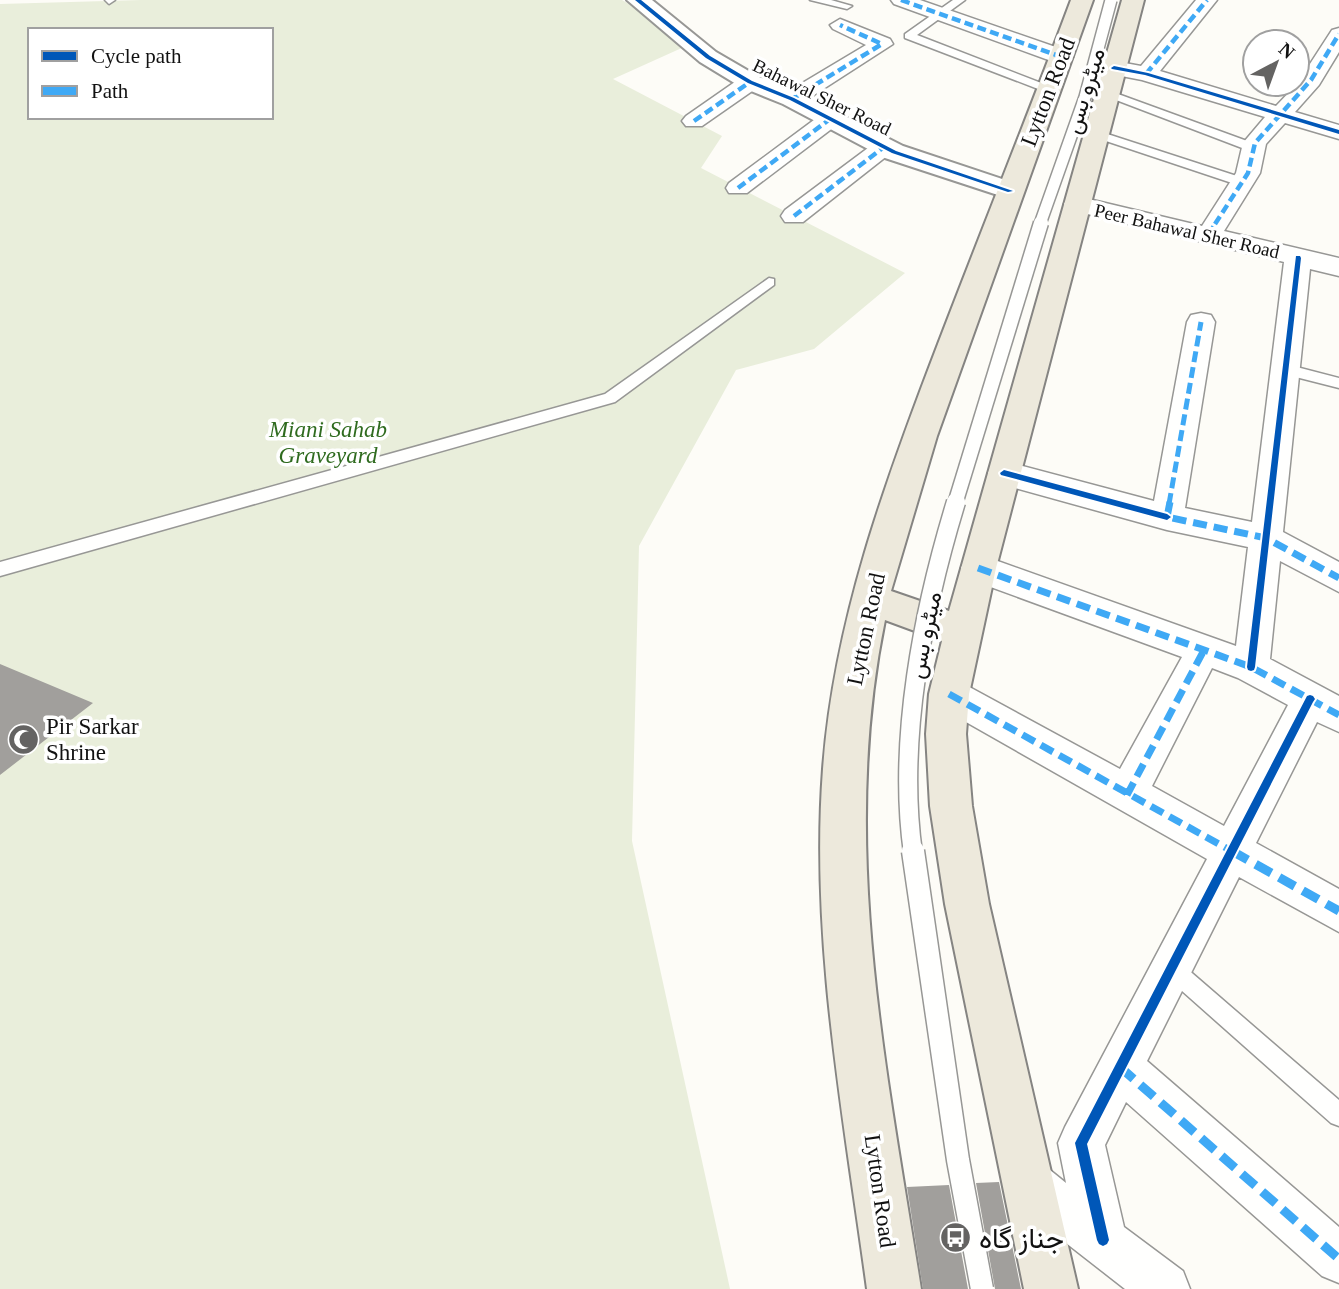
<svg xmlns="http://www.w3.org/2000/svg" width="1339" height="1289" font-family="'Times New Roman',Vazirmatn,serif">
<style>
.cemetery{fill:#e9eedb;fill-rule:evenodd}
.building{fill:#a19f9c}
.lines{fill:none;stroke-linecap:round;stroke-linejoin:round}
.service-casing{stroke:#979795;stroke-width:3}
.minor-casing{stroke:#979795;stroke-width:3}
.tertiary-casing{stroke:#979795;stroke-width:4}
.primary-casing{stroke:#858482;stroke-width:4}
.service{fill:#fffffe;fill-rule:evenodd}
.minor{fill:#fffffe;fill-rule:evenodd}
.tertiary{fill:#fffffe;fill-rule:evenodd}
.primary{fill:#ede9dc;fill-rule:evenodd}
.service-bridge-far3-casing{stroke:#979795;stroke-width:14;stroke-linecap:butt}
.service-bridge-far2-casing{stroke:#979795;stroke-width:17;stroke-linecap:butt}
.service-bridge-far1-casing{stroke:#979795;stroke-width:21;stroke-linecap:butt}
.service-bridge-casing{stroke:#979795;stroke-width:25;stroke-linecap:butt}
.service-bridge-far3{stroke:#fffffe;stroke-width:11}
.service-bridge-far2{stroke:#fffffe;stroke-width:14}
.service-bridge-far1{stroke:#fffffe;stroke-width:18}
.service-bridge{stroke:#fffffe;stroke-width:22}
.quiet-far3{stroke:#3fa9f5;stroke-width:4.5;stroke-dasharray:9 4.5;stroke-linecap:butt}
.quiet-far2{stroke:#3fa9f5;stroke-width:5;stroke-dasharray:11 5;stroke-linecap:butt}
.quiet-far1{stroke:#3fa9f5;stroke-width:7;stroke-dasharray:14 7;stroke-linecap:butt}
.quiet{stroke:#3fa9f5;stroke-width:9;stroke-dasharray:18 9;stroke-linecap:butt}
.cycleway-casing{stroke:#fff;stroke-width:4}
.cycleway{fill:#0057b8;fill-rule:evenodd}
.labels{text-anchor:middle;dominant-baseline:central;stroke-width:7;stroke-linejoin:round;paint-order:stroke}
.far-street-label{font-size:19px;fill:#111;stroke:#fff}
.street-label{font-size:23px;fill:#111;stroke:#fff}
.park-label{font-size:23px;font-style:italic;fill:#2f6b1f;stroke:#fff}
.poi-label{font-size:23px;fill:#111;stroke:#fff;text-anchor:start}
.near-poi-label{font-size:28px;fill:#111;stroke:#fff;text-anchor:start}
</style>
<rect width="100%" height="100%" fill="#fdfcf7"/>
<path class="cemetery" d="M141,0h481l73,42 -82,37 109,57 -21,32 204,105 -91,76 -78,21 -97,176 -7,295 98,448h-730v-1285zM30,30h241v87h-241z"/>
<path class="building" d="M0,664l93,39 -93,72z
M999,1182l22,107h-26l-19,-106z
M949,1185l19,104h-45l-16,-102z"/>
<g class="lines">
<defs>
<path id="service" d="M105,0h10l-6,4z
M810,0h21l21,6 -5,3z
M953,0h12l-48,35 137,53v4h-8l-141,-54v-4z
M1107,90l151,55 2,3 -10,3 -147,-56v-4z
M1095,130l151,49 2,3 -10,3 -147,-49 -2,-2z
M769,278l5,1v6l-159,117 -615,174v-14l605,-168z
M1285,364l54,14v10l-59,-15v-8z
M1171,957l7,4 161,139v26l-8,-3 -167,-148 -4,-7 4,-7z"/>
<path id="minor" d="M891,0h29l150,52 3,5 -3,5h-16l-160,-58z
M1196,0h21l-57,71 116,35 21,-22 35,-54 7,-2v24l-20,33 -24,27 44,13v14l-54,-16 -19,21 -6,29 -36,58 115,27v18l-29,-7 -27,263 56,30v30l-59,-31 -10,98 69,37v36l-22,-10 -61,121 83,46v43l-100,-55 -92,184 192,166v56l-17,-7 -196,-174 -21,43 19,82 59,44 7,18h-65l-114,-89 -7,-17 7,-17 17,-7 17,7 21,17 -8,-40 7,-16 142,-268 -271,-154 -5,-11 5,-11 13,-5 13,5 158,86 62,-112 -216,-79 -5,-10 5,-10 12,-4 258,92 12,-99 -81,-17 -163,-45 -11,-4 -5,-8 5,-8 11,-4 150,40 33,-179 4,-7 10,-2 10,2 4,7 -30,186 67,14 32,-260 -217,-53 -3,-5 3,-5 9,-3 126,30 34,-53 7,-30 22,-26 -123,-37 -36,-7 -3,-5 11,-7 27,5zM1212,668l26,10 50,27 -64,121 -72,-40z
M840,19l50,20 3,5 -93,60h-16l-3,-5 3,-5 82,-49 -33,-16 -3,-4z
M750,75l11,7 -3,5 -56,39h-16l-4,-5 4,-5 56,-39z
M830,112l8,2 4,5 -4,5 -91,69h-18l-3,-5 3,-5 93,-69z
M884,140l8,2 4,5 -4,5 -89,70h-18l-4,-6 4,-6 91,-68z"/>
<path id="tertiary" d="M627,0h25l64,52 43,25 42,17 102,52 117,39 4,6 -4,6 -10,2 -125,-41 -102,-54 -42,-17 -41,-25z"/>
<path id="primary" d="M1071,0h22l-156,436 -46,155 58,20 173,-611h22l-148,568 -27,126 -3,40 6,72 17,98 89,385h-54l-79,-385 -15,-98 -4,-72 3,-40 13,-53 -57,-21c-46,224 1,447 36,669h-54c-23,-171 -57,-347 -44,-520 11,-148 62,-287 115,-425 44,-115 90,-229 133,-344z"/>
</defs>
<use href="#service" class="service-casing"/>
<use href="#minor" class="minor-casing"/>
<use href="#tertiary" class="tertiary-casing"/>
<use href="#primary" class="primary-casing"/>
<use href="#service" class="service"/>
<use href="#minor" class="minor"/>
<use href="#tertiary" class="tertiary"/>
<use href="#primary" class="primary"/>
<defs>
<path id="service-bridge-far3" d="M1040,224l45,-127 26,-97"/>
<path id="service-bridge-far2" d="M955,504l86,-281"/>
<path id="service-bridge-far1" d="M913,853c-16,-112 10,-243 43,-351"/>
<path id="service-bridge" d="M913,851l45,309 24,129"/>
</defs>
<use href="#service-bridge-far3" class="service-bridge-far3-casing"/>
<use href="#service-bridge-far2" class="service-bridge-far2-casing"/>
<use href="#service-bridge-far1" class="service-bridge-far1-casing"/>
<use href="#service-bridge" class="service-bridge-casing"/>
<use href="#service-bridge-far3" class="service-bridge-far3"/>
<use href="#service-bridge-far2" class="service-bridge-far2"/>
<use href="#service-bridge-far1" class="service-bridge-far1"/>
<use href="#service-bridge" class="service-bridge"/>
<path class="quiet-far3" d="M901,0l161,57
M1146,74l61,-74
M792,99l90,-55 -42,-19
M694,121l56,-39
M738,188l92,-69
M794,216l90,-69
M1215,224l33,-51 7,-30 56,-63 28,-46"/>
<path class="quiet-far2" d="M1208,236l8,-13
M1169,504l32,-182"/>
<path class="quiet-far1" d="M1170,502l-3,15 99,21 73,40
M978,568l273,99 88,48
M949,694l286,159
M1127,795l77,-145"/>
<path class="quiet" d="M1232,851l107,60
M1120,1067l219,192"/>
<defs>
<path id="cycleway" d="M635,0h6l69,56 42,25 42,17 102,53 117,40 -5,1 -116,-39 -102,-53 -42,-17 -42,-25z
M1114,66l34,7 191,57v4l-194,-59 -33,-6 -1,-1z
M1296,256h4l1,2 -46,409 -1,3 -3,1 -3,-1 -1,-3z
M1004,470l163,44 4,3 -4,3 -166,-45 -1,-2z
M1310,695l3,1 2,3 -2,3 -226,442 22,96 -2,4 -4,2 -4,-2 -2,-4 -22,-97 232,-447z"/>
</defs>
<use href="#cycleway" class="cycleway-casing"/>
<use href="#cycleway" class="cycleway"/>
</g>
<defs>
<symbol id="mosque-disc" viewBox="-11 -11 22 22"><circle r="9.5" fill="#646362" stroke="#fff"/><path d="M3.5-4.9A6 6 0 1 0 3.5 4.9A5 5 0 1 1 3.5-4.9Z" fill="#fff"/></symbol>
<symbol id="bus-disc" viewBox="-11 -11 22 22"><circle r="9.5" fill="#646362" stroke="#fff"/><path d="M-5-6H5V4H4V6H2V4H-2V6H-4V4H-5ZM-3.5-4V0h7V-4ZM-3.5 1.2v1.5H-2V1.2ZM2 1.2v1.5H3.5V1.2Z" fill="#fff"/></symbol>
</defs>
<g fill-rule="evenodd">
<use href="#mosque-disc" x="6" y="722" width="35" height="35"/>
<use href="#bus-disc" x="938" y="1220" width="35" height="35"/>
</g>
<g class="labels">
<g class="far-street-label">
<text transform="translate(822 97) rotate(26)">Bahawal Sher Road</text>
<text transform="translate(1187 231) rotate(13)">Peer Bahawal Sher Road</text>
</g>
<g class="street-label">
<text transform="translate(1085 91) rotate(-73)">میٹرو بس</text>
<text transform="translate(1048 92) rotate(-69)">Lytton Road</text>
<text transform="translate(866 629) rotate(-78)">Lytton Road</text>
<text transform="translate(925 635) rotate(-78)">میٹرو بس</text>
<text transform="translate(880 1191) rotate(82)">Lytton Road</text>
</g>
<g class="park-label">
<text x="328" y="429">Miani Sahab<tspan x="328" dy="26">Graveyard</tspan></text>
</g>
<g class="poi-label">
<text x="46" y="726">Pir Sarkar<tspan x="46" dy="26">Shrine</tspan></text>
</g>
<g class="near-poi-label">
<text x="979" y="1238">جناز گاہ</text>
</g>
</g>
<rect x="28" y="28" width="245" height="91" fill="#ffffff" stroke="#a0a0a0" stroke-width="2"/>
<rect x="42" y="51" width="35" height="10" fill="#0057b8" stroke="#a0a0a0" stroke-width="2"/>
<text x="91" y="63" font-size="21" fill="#111111">Cycle path</text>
<rect x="42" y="86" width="35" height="10" fill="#3fa9f5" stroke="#a0a0a0" stroke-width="2"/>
<text x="91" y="98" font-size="21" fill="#111111">Path</text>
<g transform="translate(1276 63) rotate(41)"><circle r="33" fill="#ffffff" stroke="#a0a0a0" stroke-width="2"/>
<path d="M0-5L12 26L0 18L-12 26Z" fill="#646362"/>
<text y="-10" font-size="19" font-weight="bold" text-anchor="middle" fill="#111111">N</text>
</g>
</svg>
